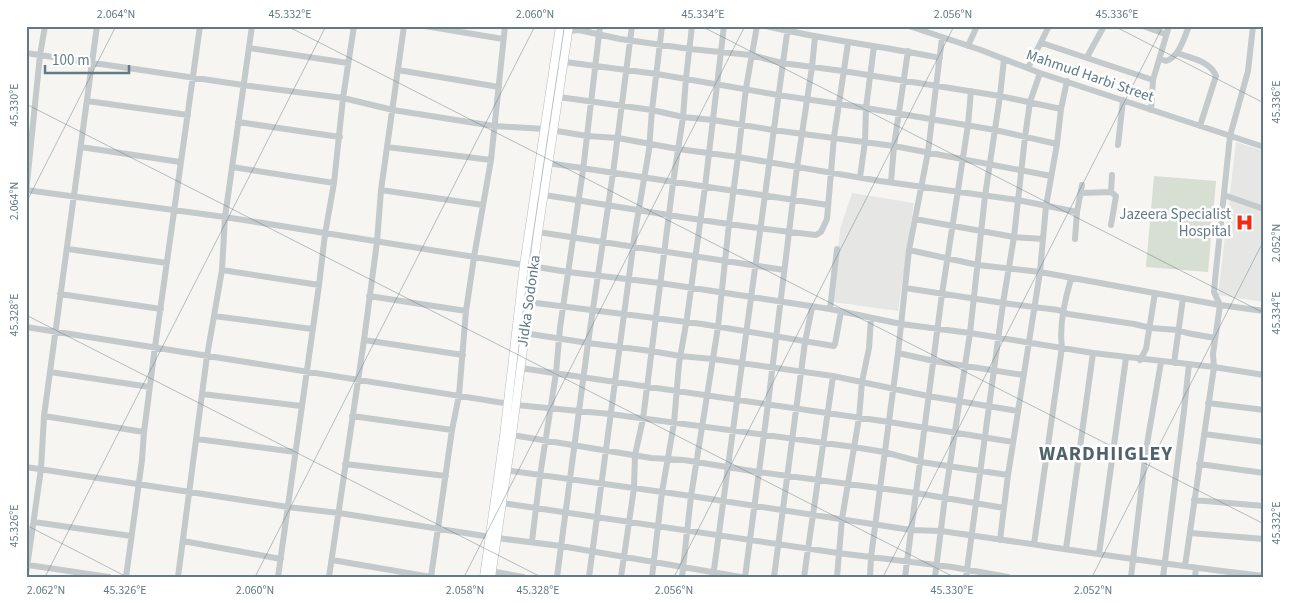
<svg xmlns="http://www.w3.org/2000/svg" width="1290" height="603" font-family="'Source Sans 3',sans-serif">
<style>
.built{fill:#e6e7e5}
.green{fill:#d7ded2}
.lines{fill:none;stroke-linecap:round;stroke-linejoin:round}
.major-casing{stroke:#b7bcbf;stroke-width:9}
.minor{stroke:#c4c9cb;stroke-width:6}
.major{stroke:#fff;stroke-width:8}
.ticks{fill:none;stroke:#617a85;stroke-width:1;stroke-opacity:0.45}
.labels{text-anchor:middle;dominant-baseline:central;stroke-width:5;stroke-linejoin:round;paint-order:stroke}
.street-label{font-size:15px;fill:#617a85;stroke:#fff}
.poi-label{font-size:15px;fill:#617a85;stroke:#fff;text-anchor:end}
.district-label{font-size:20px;font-weight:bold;letter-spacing:1px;fill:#50626a;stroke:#fff}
.neatline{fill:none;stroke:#617a85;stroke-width:2}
.ticks-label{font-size:12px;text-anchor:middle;fill:#617a85}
</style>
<rect width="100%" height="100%" fill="#f6f5f1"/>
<path class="built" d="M1236,142l28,9v151l-46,-7z
M852,193l62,10 -16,108 -65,-9 7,-73z"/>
<path class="green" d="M1154,176l62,5 -8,91 -62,-5z"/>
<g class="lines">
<defs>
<path id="major" d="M484,577l20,-141 20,-171 36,-239
M491,577l21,-142 26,-203 31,-206"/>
</defs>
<use href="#major" class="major-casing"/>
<path class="minor" d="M425,26l78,13
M766,26c58,14 116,20 174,32
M909,26l72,24 59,23 224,74
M1143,26l22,8
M568,31l11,-1 41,9 70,10 61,6 31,8 61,8 157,25 61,13
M1042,43l111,37
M968,46l9,-20
M249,48l99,15
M26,53l217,32 100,13 50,12 101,16 51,3 42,7 31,2 60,11 60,8 142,24 138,19 59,12
M1177,53c14,5 33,8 39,23l-16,50
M1087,57l17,-31
M1160,59l6,2c13,-4 18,-23 23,-35
M555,63l10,-1 92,12 121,21 88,13 129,22 62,14
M1028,68l21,-42
M398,70l101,17
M559,97l93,13 31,7 30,3 60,10 121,16 157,30
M87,101l101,14
M1151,110l2,-30 16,-54
M238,122l102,15
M1118,145l5,-45
M81,147l99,15
M387,147l104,13
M548,163l280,42
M232,167l102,16
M860,177l5,-35 1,-34 8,-62
M891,182l3,-36 14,-95
M26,190l199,27 343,55 92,11 170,26 71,15 69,9 123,20 121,14 50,8
M381,190l102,15
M26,193l14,-138 5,-29
M1081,193l30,-1
M539,194c92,15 184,31 277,41l5,-3 6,-13 7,-82 14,-94
M1224,195l40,14
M915,219l99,18 29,2
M1111,225l5,-29 -5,-4 1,-17
M538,232l246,38
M1075,239l2,-27 5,-27
M68,249l99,14
M909,250l69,15 62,7 180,33 44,6
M222,270l97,15
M905,288l98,15 55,7 10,4 66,10 17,4 27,2 9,3 28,5
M60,294l101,15
M369,296l97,15
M528,302l174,22 132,22 1,-2 6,-32
M830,309l7,-60
M214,316l98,13
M26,327l490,78 94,9 244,33 30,5 37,10 87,13
M524,333l64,10 63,8 29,5 33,3 120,17 95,20 90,15
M364,340l99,15
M898,353l36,8 89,14
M1140,360l6,-11 9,-56
M1174,363l9,-65
M520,368l369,54 124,20
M50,372l100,15
M202,394l99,12
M1208,403l56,7
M44,416l100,16
M352,416l100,14
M1204,434l60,8
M512,435l139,23 33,2 74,12 158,21 88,15
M197,439l98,13
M345,464l101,12
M1199,464l65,9
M26,467l262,40 51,6 158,25 64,8 180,31
M504,470l187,26 220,34 30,1c108,15 215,33 323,45
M1194,500l70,6
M502,503l336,50 114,14 56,10
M34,522l97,14
M1190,533l74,6
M1000,540l8,-65 32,-203 6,-66 11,-62 4,-35 6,-28
M183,541l98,18
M532,541l8,-65 16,-103 4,-45 23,-158 17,-144
M1034,544l28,-197c-3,-21 3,-48 9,-68
M1066,549l27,-196
M1099,554l27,-196
M332,560l99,17
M28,565l81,12
M1185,566l29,-199 -1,-13 7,-49 -6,-13 1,-12 15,-144 18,-65 5,-45
M491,571l32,6
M26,574l15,-105 3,-53 53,-390
M126,577l16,-117 2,-28 11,-85 45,-321
M178,577l29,-221 15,-86 3,-53 27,-191
M278,577l41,-292 6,-51 9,-51 9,-85 11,-72
M329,577l35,-237 13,-98 4,-52 23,-164
M431,577l21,-147 7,-35 7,-84 8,-54 17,-97 14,-134
M557,577l31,-234 25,-170 19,-147
M589,577l46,-345 14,-82 3,-40 10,-84
M621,577l13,-89 1,-33 8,-36 30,-236 10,-66 3,-39 6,-52
M652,577l10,-85 12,-69 5,-59 8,-46 18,-131 19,-161
M682,577l9,-81 27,-169 11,-103 9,-67 8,-69 11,-62
M713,577l75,-551
M745,577l23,-173 29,-237 15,-100 3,-30
M774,577l31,-235 7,-34
M804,577l29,-201
M837,577l5,-58 17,-101 3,-36 7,-34 2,-30
M870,577l1,-20 27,-204 11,-103 19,-98 14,-114
M905,577l37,-283 26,-169 3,-34
M935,577l10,-80 25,-164 15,-137 15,-100 4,-37
M966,577l37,-274 11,-66 11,-100 5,-35 10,-29
M1131,577l15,-127 15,-88
M1163,577l21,-166 5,-47
M1195,577l1,-9"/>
<use href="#major" class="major"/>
</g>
<path class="ticks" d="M287,26l977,498M701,26l563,287M1114,26l150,77M26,104l928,473M26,203l90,-177M26,315l515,262M26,525l101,52M45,577l281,-551M255,577l280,-551M464,577l281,-551M674,577l280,-551M883,577l280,-551M1092,577l172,-337"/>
<defs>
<symbol id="hospital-bare" viewBox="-9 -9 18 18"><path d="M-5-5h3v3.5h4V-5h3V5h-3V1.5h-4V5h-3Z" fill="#f42a13" stroke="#fff" stroke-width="2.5" paint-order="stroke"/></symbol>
</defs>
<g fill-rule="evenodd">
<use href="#hospital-bare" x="1232" y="210" width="25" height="25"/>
</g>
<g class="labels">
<g class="street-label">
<text transform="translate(1090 76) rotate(19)">Mahmud Harbi Street</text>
<text transform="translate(529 301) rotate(-82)">Jidka Sodonka</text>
</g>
<g class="poi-label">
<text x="1231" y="214">Jazeera Specialist<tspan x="1231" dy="17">Hospital</tspan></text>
</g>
<g class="district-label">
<text x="1106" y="454">WARDHIIGLEY</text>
</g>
</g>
<rect width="1290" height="603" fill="none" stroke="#ffffff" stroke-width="55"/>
<path d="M45 65v8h84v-8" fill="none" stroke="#617a85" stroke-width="2.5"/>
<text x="52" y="65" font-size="15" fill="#617a85" stroke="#ffffff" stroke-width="4" paint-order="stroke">100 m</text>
<rect x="28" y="28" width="1234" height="548" class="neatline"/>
<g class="ticks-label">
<text x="116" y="18">2.064°N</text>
<text x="290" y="18">45.332°E</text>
<text x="535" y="18">2.060°N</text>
<text x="703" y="18">45.334°E</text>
<text x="953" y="18">2.056°N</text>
<text x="1117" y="18">45.336°E</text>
<text transform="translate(1276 102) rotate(-90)" y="4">45.336°E</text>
<text transform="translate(14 105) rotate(-90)" y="4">45.330°E</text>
<text transform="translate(14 201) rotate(-90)" y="4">2.064°N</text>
<text transform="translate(1276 243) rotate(-90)" y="4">2.052°N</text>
<text transform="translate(1276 313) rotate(-90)" y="4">45.334°E</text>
<text transform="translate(14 315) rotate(-90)" y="4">45.328°E</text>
<text transform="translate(1276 523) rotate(-90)" y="4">45.332°E</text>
<text transform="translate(14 526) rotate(-90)" y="4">45.326°E</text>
<text x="46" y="594">2.062°N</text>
<text x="125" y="594">45.326°E</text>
<text x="255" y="594">2.060°N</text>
<text x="465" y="594">2.058°N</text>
<text x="538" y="594">45.328°E</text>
<text x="674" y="594">2.056°N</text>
<text x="952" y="594">45.330°E</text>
<text x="1093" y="594">2.052°N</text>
</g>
</svg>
